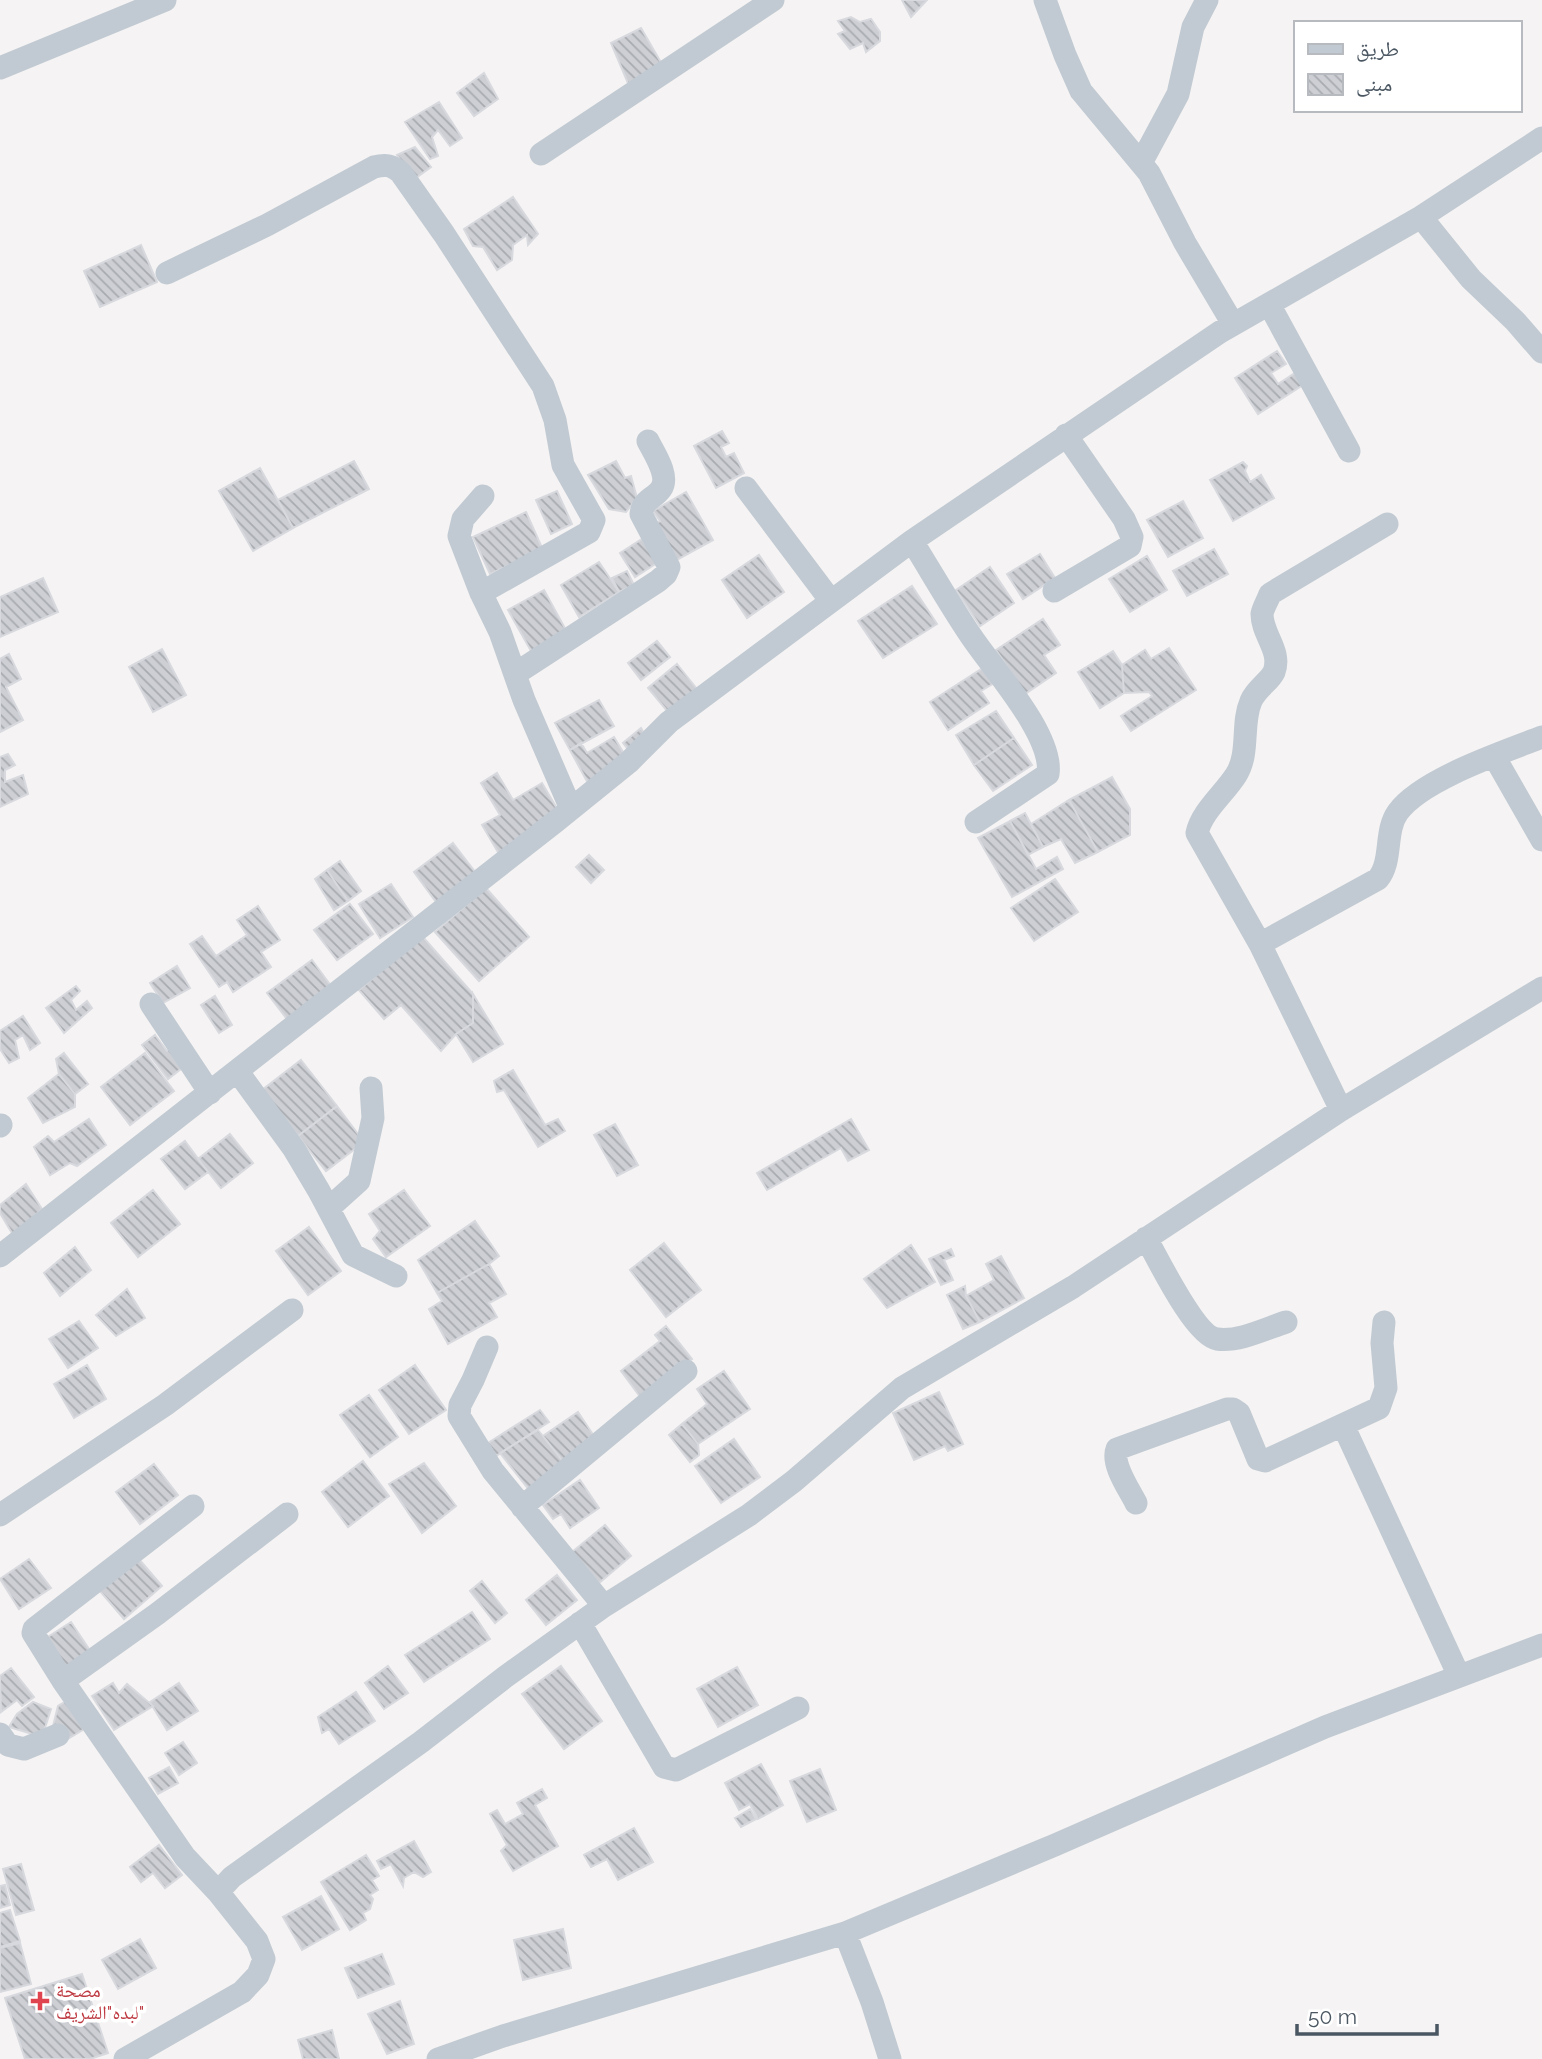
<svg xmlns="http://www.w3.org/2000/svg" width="1542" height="2059" font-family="Raleway,'Noto Naskh Arabic',sans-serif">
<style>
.building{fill:url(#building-back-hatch);stroke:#d7d9de;stroke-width:2}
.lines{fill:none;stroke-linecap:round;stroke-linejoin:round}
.minor{stroke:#c1cad2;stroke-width:23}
.health-dot{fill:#e0444e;stroke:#fff;stroke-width:2.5}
.labels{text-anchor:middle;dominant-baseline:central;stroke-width:7;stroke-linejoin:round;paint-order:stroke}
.health-label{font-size:19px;fill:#be3a42;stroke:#fff;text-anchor:start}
</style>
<defs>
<pattern id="building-back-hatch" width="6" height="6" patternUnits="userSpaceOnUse" patternTransform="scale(1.75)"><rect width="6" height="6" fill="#cdcfd5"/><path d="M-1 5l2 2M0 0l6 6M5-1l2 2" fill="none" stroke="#a8abb0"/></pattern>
</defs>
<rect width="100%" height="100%" fill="#f5f3f3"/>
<path class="building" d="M902,0h25l-16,17z
M851,17l9,5 11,-3 9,13v9l-14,11 -3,-9 -13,6 -12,-15 7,-3 -7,-10z
M641,28l22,38 -33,22 -19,-45z
M484,73l14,26 -24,17 -17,-23z
M439,102l23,36 -12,8 -12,-16 -6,7 6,19 -8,3 -25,-37z
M415,147l16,20 -18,13 -16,-25z
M513,197l25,37 -10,11 -1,-10 -14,10 -1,15 -15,10 -14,-23 -10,-1 -9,-17z
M141,245l16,37 -57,25 -16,-36z
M1277,351l9,13 -15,9 7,11 17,-11 8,12 -45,29 -23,-36z
M722,431l7,12 -8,4 5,10 8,-4 10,20 -28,15 -22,-42z
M354,461l15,28 -76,39 -15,-28z
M616,461l9,17 6,-2 6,22 -11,14 -17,-3 -21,-34z
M1243,462l4,4 -2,5 5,11 11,-7 13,23 -41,23 -23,-41z
M260,468l33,60 -40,23 -34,-60z
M557,491l15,33 -21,10 -15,-34z
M686,492l27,48 -38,21 -21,-36 6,-4 -7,-10z
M1183,501l20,37 -35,19 -21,-37z
M526,512l17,38 -53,24 -17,-37z
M642,539l15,24 -22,14 -15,-24z
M1214,549l14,25 -41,22 -14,-25z
M1040,554l15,24 -32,21 -16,-25z
M759,555l25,37 -37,26 -25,-38z
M1147,556l20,34 -37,22 -21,-33z
M599,562l20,30 -40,25 -18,-32z
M990,567l24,36 -34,23 -24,-36z
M627,571l7,14 -15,7 -7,-14z
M43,578l15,34 -58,25v-40z
M912,586l25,38 -54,34 -25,-37z
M544,590l23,42 -36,19 -23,-41z
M1043,619l17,26 -16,10 12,18 -31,21 -29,-44z
M657,641l13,16 -29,23 -13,-17z
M1169,648l27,42 -65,41 -10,-15 31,-20 -3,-4 -25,1 -2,-28 23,-15 6,9z
M162,649l24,46 -33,17 -24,-45z
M1113,651l9,14 2,28 -24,15 -22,-36z
M9,654l12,25 -15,8 17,33 -23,12v-73z
M677,664l20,25 -29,23 -20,-24z
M986,666l10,16 -15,9 8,12 -41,27 -18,-28z
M599,700l15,26 -44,24 -15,-27z
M996,711l18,27 -40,27 -18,-30z
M641,728l8,14 -15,15 -11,-14z
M614,737l15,25 -40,23 -19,-35 11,-7 6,10z
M1014,738l18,27 -39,26 -19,-26z
M8,754l7,11 -10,5v12l18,-7 5,19 -28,13v-50z
M497,773l16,27 29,-17 20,34 -63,37 -17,-29 18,-10 -19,-32z
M1112,777l18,32v26l-32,17 -29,-52z
M1069,800l29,52 -23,11 -14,-24 -18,8 -12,-23z
M1025,813l18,34 -15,8 -18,-34z
M1010,821l26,48 21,-12 6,12 -51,28 -34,-59z
M453,843l26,34 -40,29 -25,-34z
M589,855l15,15 -13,13 -15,-16z
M340,861l21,30 -13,10 -21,-31z
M327,870l21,31 -14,9 -19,-31z
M1055,879l23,33 -44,29 -23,-33z
M391,884l22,33 -33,21 -21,-34z
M486,888l43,49 -50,44 -44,-49z
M350,904l23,30 -36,26 -23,-30z
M258,906l22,34 -19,12 10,15 -38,25 -6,-10 -8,5 -29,-43 12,-8 14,20 31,-21 -10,-15z
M422,936l51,58v29l-17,11 -15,17 -40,-46 -17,14 -25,-29z
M312,960l25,34 -44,33 -26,-34z
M177,966l13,22 -27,15 -13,-20z
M76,986l4,5 -9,9 5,10 11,-9 5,7 -28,25 -18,-25z
M473,994l30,50 -30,18 -17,-28 17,-11z
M215,996l17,29 -13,8 -18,-28z
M23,1016l17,27 -10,7 -7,-15 -8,5 4,18 -10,5 -9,-14v-18z
M155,1035l12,16 5,-3 14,17 -18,14 -26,-34z
M64,1053l24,31 -13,10 -16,-20 -3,-15z
M145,1053l29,38 -44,34 -29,-38z
M301,1060l36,46 -39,30 -36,-46z
M513,1070l32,55 13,-6 7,12 -27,16 -34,-57 -7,2 -3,-11z
M59,1074l16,20v13l-32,16 -15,-25z
M337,1106l27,36 -38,29 -28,-35z
M89,1119l17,26 -29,21 -7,-3 -20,12 -16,-28 14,-11 6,6z
M851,1119l18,31 -21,11 -7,-13 -74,42 -10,-17z
M615,1124l23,41 -21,11 -23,-41z
M230,1134l23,29 -32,25 -23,-29z
M185,1141l23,31 -23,17 -24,-30z
M26,1184l16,25 -29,26 -13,-22v-8z
M153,1190l27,34 -42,33 -27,-34z
M404,1190l26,36 -44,31 -13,-18 7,-8 -11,-17z
M475,1221l24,35 -10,8 -52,29 -19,-33z
M309,1227l32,44 -33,24 -32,-44z
M664,1243l37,47 -35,27 -36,-47z
M911,1245l24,37 -48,26 -23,-29z
M75,1247l16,23 -31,26 -16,-23z
M951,1249l3,7 -10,4 9,20 -12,5 -12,-26z
M1001,1256l23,42 -44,24 -14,-26 28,-16 -8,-16z
M489,1264l17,30 -17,9 8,14 -49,27 -19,-35 13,-8 -5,-8z
M965,1286l1,10 14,26 -17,7 -16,-34z
M127,1289l18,29 -29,18 -20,-21z
M79,1321l19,27 -30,20 -19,-29z
M666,1326l26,33 -51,39 -20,-27 39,-30 -5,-6z
M87,1365l19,34 -32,19 -20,-34z
M415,1365l31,45 -37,24 -30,-44z
M724,1371l26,38 -52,35 -16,-20 25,-20 -10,-15z
M939,1392l24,52 -15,7 -3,-5 -31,14 -21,-47z
M369,1395l29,42 -28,20 -30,-42z
M540,1410l9,12 -53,34 -8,-13z
M578,1412l16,24 -29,28 -22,-28z
M682,1424l16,20 1,11 -9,7 -21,-27z
M538,1430l27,34 -35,27 -30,-38z
M734,1439l26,38 -39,26 -26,-37z
M363,1461l26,35 -41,31 -26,-35z
M424,1463l32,43 -34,27 -33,-49z
M154,1464l24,31 -38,29 -24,-32z
M580,1480l19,28 -29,20 -9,-14 -8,5 -10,-14z
M605,1525l26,31 -32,27 -27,-31z
M138,1558l24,28 -38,33 -24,-28z
M29,1559l22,29 -32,21 -19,-30z
M557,1575l20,25 -31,25 -20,-25z
M482,1581l25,32 -12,10 -25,-32z
M472,1612l18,27 -66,43 -19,-27z
M71,1622l20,30 -31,20 -20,-30z
M388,1666l20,27 -24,16 -19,-26z
M561,1666l41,55 -38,28 -42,-55z
M737,1667l21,38 -40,22 -21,-38z
M11,1668l23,29 -12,9 -5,-6 -16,12 -1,-36z
M113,1683l6,10 8,-9 26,22 -39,24 -22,-34z
M179,1683l19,28 -31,19 -17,-28z
M356,1692l19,29 -36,23 -10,-15 -7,4 -4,-16z
M68,1700l18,28 -23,14 -10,-16 5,-20z
M33,1702l18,7 -9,28 -33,-10 8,-13z
M183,1742l14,21 -18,12 -14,-22z
M761,1764l22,41 -25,14 -8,-15 -11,6 -14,-27z
M169,1767l9,16 -20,11 -9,-16z
M820,1769l16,41 -29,12 -17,-41z
M542,1789l5,9 -12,7 23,41 -45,25 -12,-20 6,-6 -17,-31 7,-4 8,14 18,-10 -6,-11z
M750,1809l6,10 -15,8 -6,-9z
M634,1828l19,34 -35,18 -11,-21 -16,8 -7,-12z
M414,1841l17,31 -8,5 -9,-5 -10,6 -1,8 -12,-22 -10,5 -4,-8z
M159,1845l23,30 -17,13 -12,-15 -12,9 -11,-15z
M366,1855l13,21 -7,4 6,10 -8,5 3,4 -3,10 -7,4 3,7 -16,10 -29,-48z
M21,1864l13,46 -18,5 -13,-46z
M5,1885l5,20 -10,3v-22z
M321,1896l18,33 -37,21 -19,-33z
M10,1910l10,31 -20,6v-34z
M563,1929l8,39 -48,12 -9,-40z
M140,1939l16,29 -38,21 -16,-29z
M20,1943l11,41 -31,8v-44z
M382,1954l12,30 -36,14 -13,-30z
M82,1974l26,79 -18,6h-65l-20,-61z
M400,2001l14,43 -27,10 -19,-40z
M332,2030l7,29h-36l-5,-19z"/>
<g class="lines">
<path class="minor" d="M1045,0l20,55 16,36 68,82 36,70 48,81
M0,68l165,-68
M541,154l232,-154
M1141,163l37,-69 15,-67 14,-27
M1421,217l50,62 44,42 27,31
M167,273l100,-48 107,-58c12,-3 18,-2 27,6l43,61 99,152 12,34 8,45 31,55 -5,12 -108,61
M1269,304l80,147
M746,488l85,113
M483,496l-20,23 -4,17 22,57 19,39 24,68 47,109
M912,541c20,32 38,64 59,95 22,33 83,100 77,138l-72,48
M1054,591l76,-45 2,-9 -8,-18 -58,-84
M515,674l143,-93 8,-7 3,-7 -28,-53c2,-15 13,-15 20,-25 9,-13 -7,-36 -13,-48
M1494,756l48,84
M1260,944l118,-65c15,-18 6,-48 20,-67 24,-33 106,-60 144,-75
M151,1004l59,89
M238,1072l56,77 25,42 34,64 43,21
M1341,1110l-81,-166 -63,-111c5,-22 27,-39 39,-58 14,-22 5,-51 15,-74 5,-12 19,-20 23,-29 8,-21 -12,-37 -12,-58 1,-6 6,-14 8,-20l117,-70
M0,1126l1,-1
M329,1208l30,-27 14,-63 -2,-30
M1146,1238c12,21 49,98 71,101 22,3 48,-10 69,-17
M0,1256l555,-434 74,-60 40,-40 243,-181 308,-209 201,-115 121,-79
M487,1347l-14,33 -13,25 -1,11 34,55 111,135
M1343,1425l116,251
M1136,1503c-7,-14 -25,-39 -19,-54l110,-40h6l6,4 19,46 7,2 114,-53 7,-20 -4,-45 2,-21
M193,1506l-159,123 -1,4 30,48 122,176 33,35
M522,1507l164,-136
M0,1515l165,-110 127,-95
M580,1623l84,144 12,3 122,-62
M63,1681l94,-67 130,-100
M0,1734l8,11 16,4 34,-14
M845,1933l27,69 18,57
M125,2059l117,-67 16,-17 6,-16 -7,-18 -39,-49 14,-15 189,-135 84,-65 99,-71 145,-91 45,-34 108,-93 171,-101 268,-177 201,-122
M438,2059l65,-23 342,-103 210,-88 270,-118 217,-82"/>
</g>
<path class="health-dot" d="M36.5 1990.5h7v7h7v7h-7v7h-7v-7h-7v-7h7z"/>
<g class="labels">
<g class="health-label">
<text x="56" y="1990">مصحة<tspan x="56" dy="22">لبده"الشريف"</tspan></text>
</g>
</g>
<rect x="1294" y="21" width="228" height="91" fill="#ffffff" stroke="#b7bbc0" stroke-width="2"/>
<rect x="1308" y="44" width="35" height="10" fill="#c1cad2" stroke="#b7bbc0" stroke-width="2"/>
<text x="1356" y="56" font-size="21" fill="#4a5661">طريق</text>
<rect x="1308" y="74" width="35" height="21" fill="url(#building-back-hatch)" stroke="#b7bbc0" stroke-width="2"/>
<text x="1356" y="91" font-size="21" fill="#4a5661">مبنى</text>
<path d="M1297 2024v10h140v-10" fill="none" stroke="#4a5661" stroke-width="3.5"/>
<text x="1308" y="2024" font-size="21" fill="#4a5661" stroke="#ffffff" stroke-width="5" paint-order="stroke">50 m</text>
</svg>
